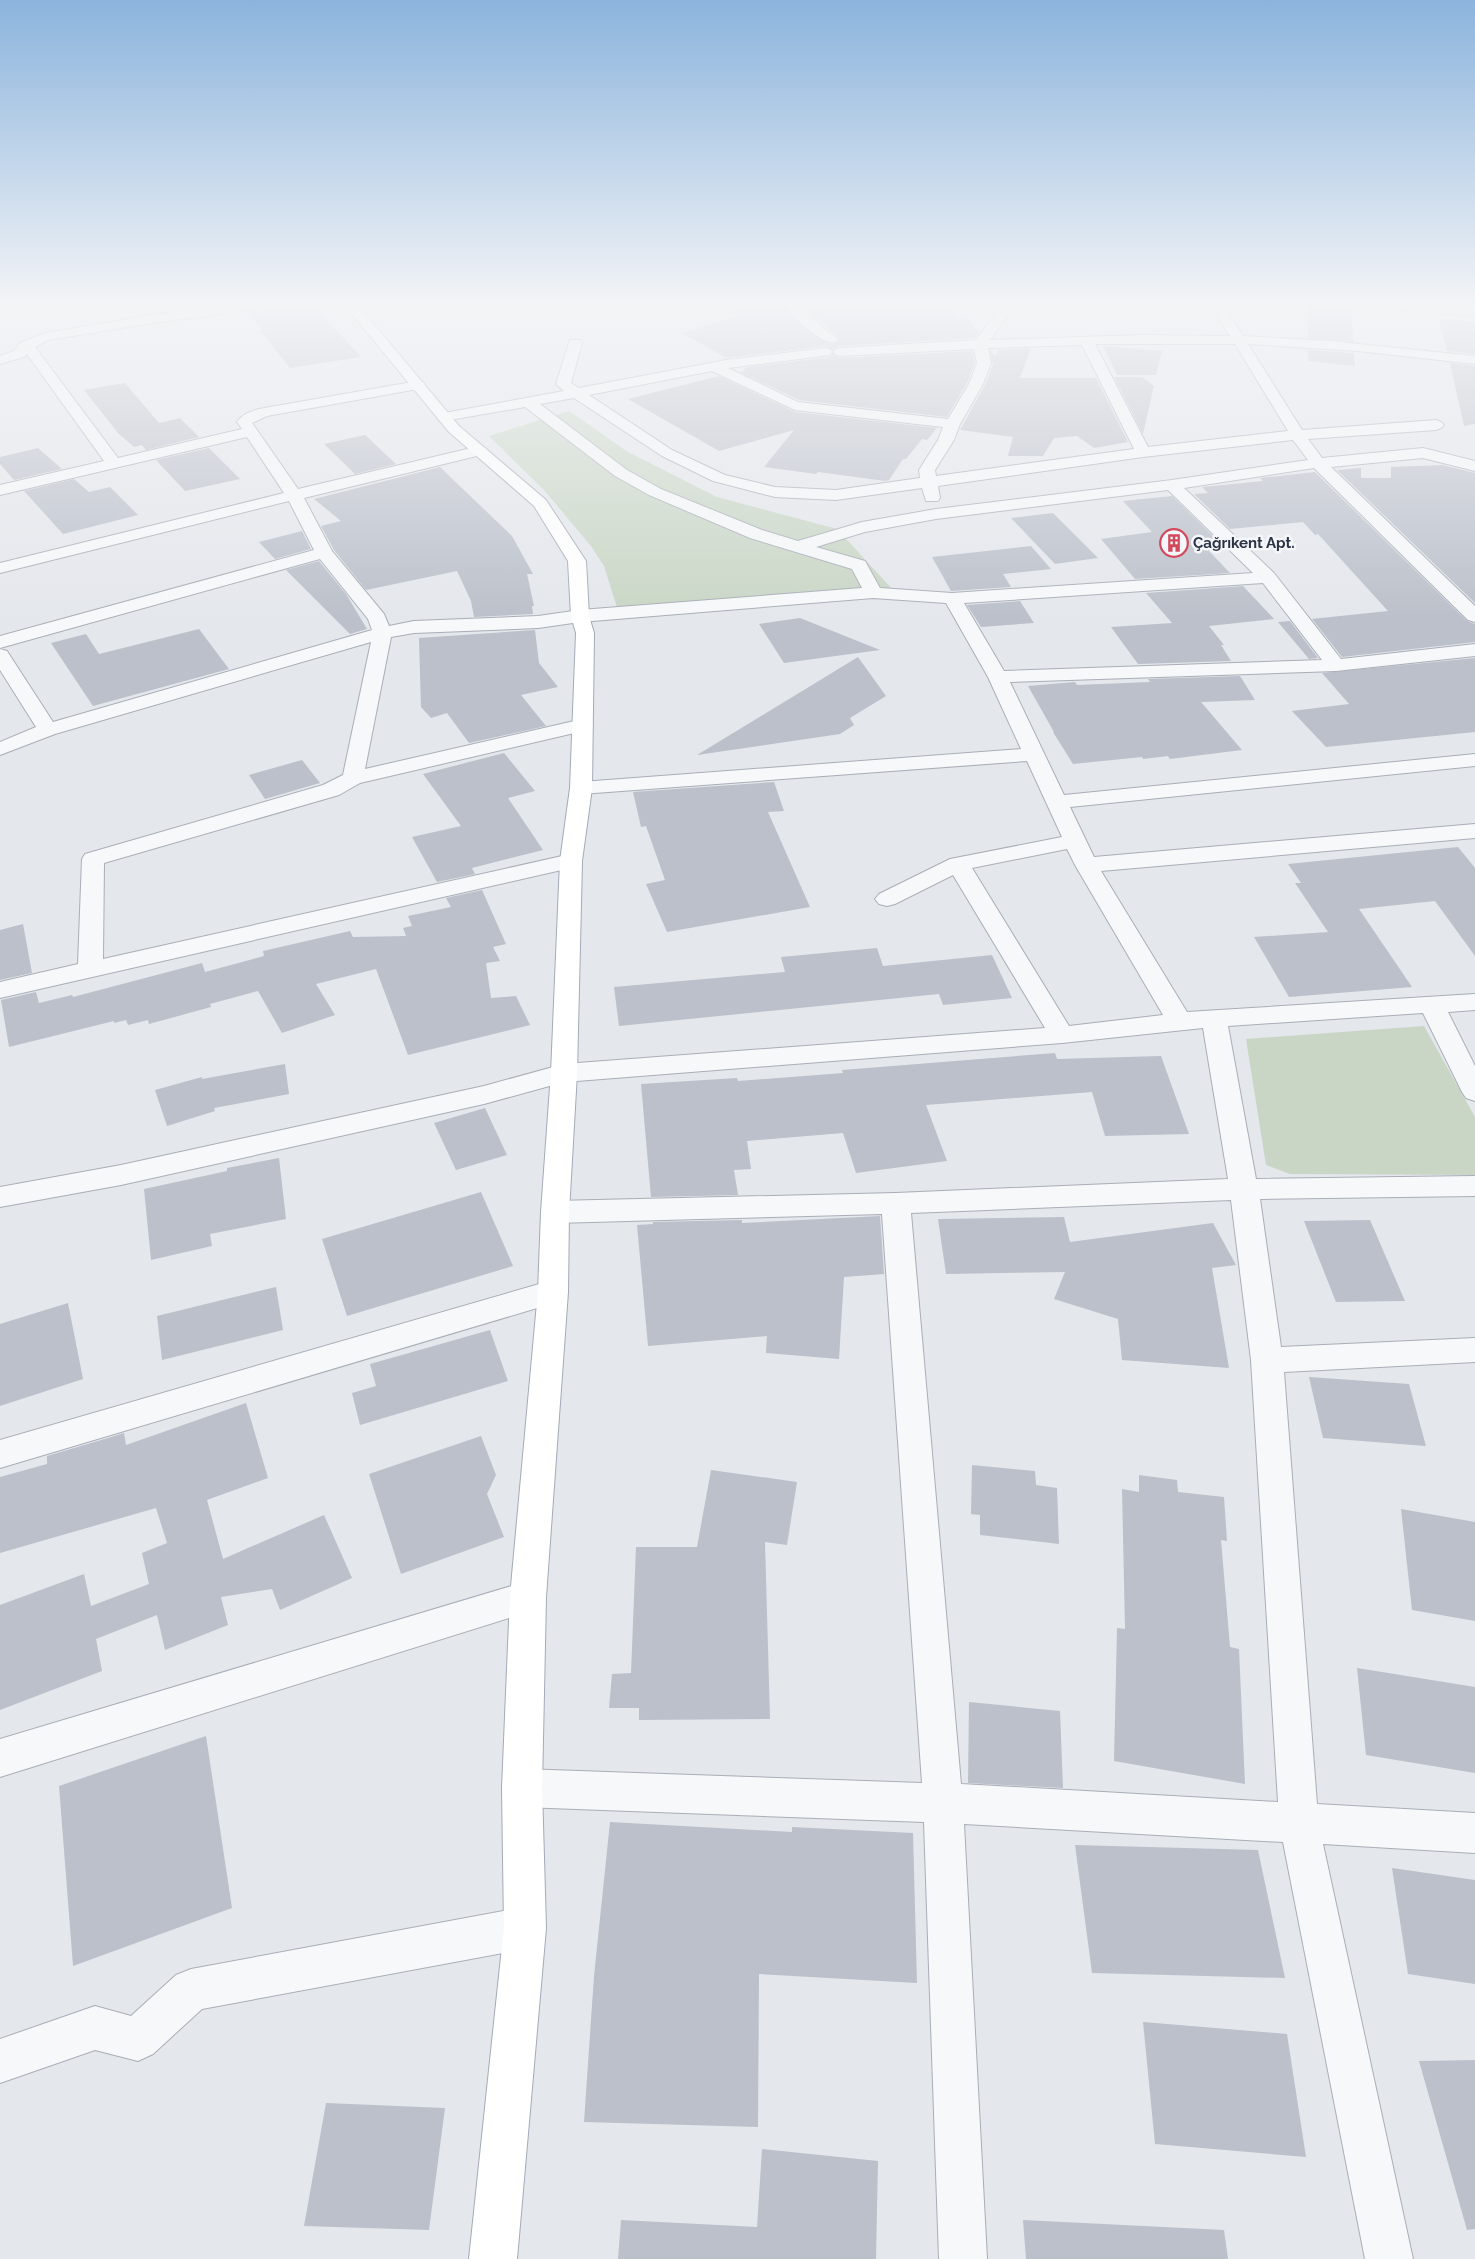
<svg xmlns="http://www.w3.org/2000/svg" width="1475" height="2259" font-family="Raleway,sans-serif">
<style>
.green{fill:#c9d6c5}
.building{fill:#bbc0ca}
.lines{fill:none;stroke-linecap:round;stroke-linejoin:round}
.minor-casing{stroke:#a9aeb7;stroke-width:2}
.major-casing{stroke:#a3abb8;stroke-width:2}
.minor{fill:#f7f8fa;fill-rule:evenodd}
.major{fill:#fff;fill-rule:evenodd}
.labels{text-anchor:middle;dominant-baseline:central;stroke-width:5;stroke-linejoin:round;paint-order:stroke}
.far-poi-label{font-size:15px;font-weight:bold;fill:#2b3445;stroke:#f4f6f9;text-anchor:start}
</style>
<rect width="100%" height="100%" fill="#e4e7ec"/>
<path class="green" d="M569,411l59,41 89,45 120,32 56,61 -274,24 -15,-48 -13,-20 -47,-56 -55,-54z
M1424,1026l51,91v58l-185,-1 -24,-9 -20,-126z"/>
<path class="building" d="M764,303h18l10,13 14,14 24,14h6l4,-5 -41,-36h147l10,13h10l13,17 -4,5 -136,8 -6,4 -8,-4 -99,12 -44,-25 57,-17 -9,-10z
M1309,303l42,3 2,36 -45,-4z
M312,304l29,31 20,22 -71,11 -30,-38 3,-1 -14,-15z
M1439,319l36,3v32l-28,-3z
M1103,346l59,5 -6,24h-39z
M1031,348l-11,30h76l32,64 -34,6 -17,-12 -23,2 -11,18h-35l5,-19 -53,-7 25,-45 8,-21 -3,-14 5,6 4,-6z
M1308,350l46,3 1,13 -47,-5z
M972,351l3,12 -8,20 -20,34 -148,-17 -59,-28 6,-2 -3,-2 87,-11 3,-3 6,4z
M1450,363l25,3v58l-11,2z
M719,376l76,36 142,16 -10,12 -5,-1 -16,20h-3l-14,21 -4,1 -67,-9 -2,2 -52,-7 30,-37 -75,21 -91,-52z
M1114,377h28l12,9 -11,48z
M125,383l34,40 21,-5 19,19 -53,13 -4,-5 -8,2 -16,-14 -34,-43z
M365,435l31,29 -41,10 -31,-30z
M38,448l24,21 -48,11 -14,-16v-7z
M209,448l31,31 -55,12 -29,-31z
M1442,465l33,8v130l-138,-133 24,-2v10h30v-11z
M440,467l72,69 21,38h-6l7,32h-2l1,8 -59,3 -3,-16 -14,-30 -91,19 -32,-40 -13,-24 20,-5 -27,-22z
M1315,472l152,149 8,3v18l-133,15 -30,-38 76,-8 -70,-77 -3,1 -12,-13 -73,7 -36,-35 14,-1 -6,-6 61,-6 -3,-3z
M74,479l15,13 21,-5 28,28 -75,19 -39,-43z
M1172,496l53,52 -16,3 21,22 -95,6 -34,-40 51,-7 -29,-31z
M1053,513l45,45 -43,6 -44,-46z
M302,531l9,18 -36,10 -16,-17z
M1031,546l20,23 -48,5 8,13 -60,4 -19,-34z
M319,561l27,33 21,35 -17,5 -64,-64z
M1243,586l31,33 -65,7 15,19h-3l10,16 -93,3 -27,-37 61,-4 -26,-30z
M1020,601l14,22 -53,4 -14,-22z
M800,618l80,32 -96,13 -25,-39z
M1290,621l28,37 -9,1 -31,-37z
M199,629l30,40 -136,37 -42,-63 35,-9 13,20z
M535,630l4,33 19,24 -37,8 25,31 -77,17 -22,-30 -16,5 -10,-11 -2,-69z
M858,657l28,39 -36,22 4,7 -14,9 -143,21z
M1475,658v74l-149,15 -34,-36 57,-7 -27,-31z
M1240,676l15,24 -54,2 41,48 -72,9 -2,-3 -25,3 -1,-2 -69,7 -20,-32h1l-26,-46 47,-4 2,3 73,-3 -2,-3z
M504,753l31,38 -27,7 35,52 -71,18 3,6 -38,8 -25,-45 49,-11 -38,-52z
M302,760l18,23 -55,16 -16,-24z
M774,782l10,29 -16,1 42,95 -143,25 -21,-48 19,-4 -19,-54 -5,1 -8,-35z
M1458,847l17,21v88l-40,-55 -76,8 53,78 -123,10 -35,-60 74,-5 -33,-49h6l-13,-19z
M482,890l24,54 -13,3 7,14 -14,2 5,35 25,-2 14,29 -122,30 -32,-86 -60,15 19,31 -53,18 -24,-42 -48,13 1,3 -62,17 -1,-4 -20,5 -2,-5 -12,3v-2l-105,26 -8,-47 35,-8 3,11 33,-8 1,2 129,-34 3,9 59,-16 -1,-5 87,-20 3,6 53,-1 -3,-8 9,-2 -4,-10 43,-9 -5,-9z
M23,924l9,49 -32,7v-50z
M877,948l6,18 109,-11 20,43 -69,7 -4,-11 -320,32 -5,-39 171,-15 -4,-15z
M1055,1053l2,6 104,-3 28,78 -84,2 -13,-44 -166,13 21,56 -91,12 -13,-40 -96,8 4,28 -17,1 4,25 -87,2 -10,-113 96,-6 1,3 105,-8 -1,-3z
M285,1064l4,30 -75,14 1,3 -48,15 -12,-36 47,-13v2z
M485,1108l22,47 -51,15 -22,-47z
M279,1158l7,61 -76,15 2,12 -61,14 -7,-71 83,-18v-3z
M481,1192l32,74 -166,50 -25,-77z
M880,1216l4,58 -40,3 -5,82 -73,-6 1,-17 -119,10 -11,-121 16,-1v-2l89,-2v3z
M1064,1217l6,25 143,-19 23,42 -24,3 17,100 -107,-8 -4,-41 -64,-20 11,-27 -119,2 -8,-55z
M1370,1220l35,81 -69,1 -32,-81z
M276,1287l7,43 -121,30 -5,-44z
M68,1303l15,76 -83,27v-82z
M490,1330l18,51 -148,44 -8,-32 24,-7 -6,-22z
M1309,1377l100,7 17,62 -103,-8z
M246,1403l22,75 -61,22 16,59 101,-44 28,63 -72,32 -8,-21 -51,8 7,28 -63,25 -8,-35 -61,24 6,32 -102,39v-105l84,-31 7,32 58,-22 -7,-31 25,-10 -11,-35 -156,45v-76l47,-13v-8l61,-18 16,-5 2,12z
M481,1436l15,39 -9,19 17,43 -103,37 -32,-100z
M972,1465l63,6 1,14 21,3 2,56 -79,-9v-20l-9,-1z
M711,1470l86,12 -10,63 -22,-3 5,177 -131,1v-12h-30l3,-34 19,-1 5,-126h61z
M1139,1475l38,5 1,12 46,5 3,44 -6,-1 9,107 9,2 6,135 -131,-23 3,-133 8,1 -3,-140 17,3z
M1401,1509l74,13v99l-63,-11z
M1357,1668l118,19v86l-109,-18z
M969,1702l91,9 3,77 -95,-5z
M206,1736l26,172 -159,58 -14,-180z
M610,1822l182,10v-5l121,6 4,150 -158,-9 -1,153 -174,-5 10,-146z
M1075,1845l183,5 27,128 -193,-5z
M1392,1868l83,12v104l-67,-10z
M1143,2022l144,12 19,123 -151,-13z
M1475,2060v169l-8,1 -48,-169z
M326,2103l119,5 -16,122 -125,-4z
M762,2149l116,12 -2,98h-258l3,-39 136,7z
M1023,2220l201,10 4,29h-202z"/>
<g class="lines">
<defs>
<path id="minor" d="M246,303h33l-6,4 -127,17 -98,16 -13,7 83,111 124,-29 -5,-7c5,-8 13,-10 22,-13l159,-28 5,1 2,3 -2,3 -5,1 -151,27 -15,7 46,66 182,-43 5,2 3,3 -3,3 -181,44 28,53 52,63 5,12 25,-5 124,-5 42,-6 282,-22 -10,-19 -102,-31 -101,-43 -34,-19 -90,-69 -81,14 -5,-1 -2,-3 2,-3 5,-1 120,-22 -8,-7 14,-44h10l2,3 -11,40 8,5 147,-28 99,-12 5,1 2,3 -2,3 -102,13 70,34 150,17 21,-35 8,-21 -3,-14 -135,7 -7,-4 7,-4 137,-8 28,-37h12l-26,37 150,-5 90,1 -21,-33h12l22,33 86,5 146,15v8l-117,-13 -110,-7 54,86 134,-10 5,2 3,3 -3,3 -5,2 -128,9 14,19 101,-10 52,13v10l-52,-13 -92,9 144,139v16l-7,-2 -154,-152 -130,20 90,85 67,86 134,-15v12l-139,15 -326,11 54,113 411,-41v12l-405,41 24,50 381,-33v14l-374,33 86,141 288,-18v16l-27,2 27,54v35l-9,-3 -4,-6 -39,-79 -195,13 28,153 219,-3v20l-215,3 21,148 194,-9v24l-191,10 33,432 158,9v40l-152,-9 90,415h-48l-82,-417 -319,-18 23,435h-48l-15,-437 -402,-15 -14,-5 -6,-14 6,-14 14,-5 400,14 -40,-569 -327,9 -10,-4 -4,-7 4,-7 10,-4 341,-8 332,-14 -25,-151 -141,15 -498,39 -80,22 -363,81 -121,22v-20l121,-22 363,-79 80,-22 481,-36 -92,-153 -58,29 -8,2 -8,-2 -4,-5 4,-5 71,-35 112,-22 -35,-76 -446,33 -8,-1 -3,-5 3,-5 8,-1 440,-33 -33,-72 -42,-74 -73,-5 -293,24 -42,6 -124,5 -23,4 -26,132 218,-50 7,2 3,4 -3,4 -7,2 -223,52 -21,12 -235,68 -1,96 468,-105 8,2 3,5 -3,5 -579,132v-16l78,-18 4,-105 3,-5 238,-69 20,-10 28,-133 -316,92 -55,21v-13l36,-15 -36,-57v-21l7,2 46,71 319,-92 -4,-11 -48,-60 -320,89v-12l314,-86 -25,-49 -289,72v-10l284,-70 -37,-56 -247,58v-10l104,-24 -77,-107 -3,3 -24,7v-8l14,-5 6,-8 25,-10 101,-17zM1095,344h140l53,87 -140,16zM1082,345l52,104 -198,27 -1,-6 19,-30 6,-16 23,-40 8,-21 -3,-15zM712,371l83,39 148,17 -5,13 -19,30 1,8 -84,12 -61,-3 -50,-12 -53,-25 -83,-55zM574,398l88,58 51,25 62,16 61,3 86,-12 4,13h12l2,-3 -2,-12 205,-29 150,-17 15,20 -136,20 -236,29 -74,13 -64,19 -36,-11 -101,-41 -34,-19 -87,-66zM1168,490l85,83 -301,20 -72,-5 -15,-27 -49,-14 49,-15 71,-13zM1263,583l59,77 -318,11 -40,-68zM1067,849l8,16 88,150 -94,11 -97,-158zM1231,1200l20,160 27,442 -317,-18 -50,-571z
M784,303h13l28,27 13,9 -2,3c-15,4 -45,-27 -52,-39z
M1355,303h52l68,5v8l-114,-9 -5,-1z
M553,1280l11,4 4,8 -4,8 -564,168v-28z
M528,1581l13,5 5,11 -5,11 -541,169v-38z
M525,1907l15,6 6,15 -6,15 -15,6 -323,60 -49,45 -15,7 -43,-11 -95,33v-44l95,-33 36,10 45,-41 15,-6z"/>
<path id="major" d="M343,303h13l103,123 87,74 40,61 3,55 5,17 -2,155 -10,73 -5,212 -8,139 -1,80 -22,305 -4,191 4,140 -29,331h-48l35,-331 -2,-140 8,-191 28,-305 3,-80 10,-139 9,-212 10,-73 6,-155 -5,-17 -3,-55 -34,-55 -85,-74z"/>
</defs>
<use href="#minor" class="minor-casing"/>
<use href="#major" class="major-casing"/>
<use href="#minor" class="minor"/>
<use href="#major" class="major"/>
</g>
<linearGradient id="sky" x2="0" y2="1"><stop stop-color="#8bb4dd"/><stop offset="0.49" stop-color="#f3f4f6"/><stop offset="1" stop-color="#f3f4f6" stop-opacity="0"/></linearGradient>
<rect width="1475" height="619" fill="url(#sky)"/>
<defs>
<symbol id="building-ring" viewBox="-11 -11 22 22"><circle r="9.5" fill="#f4f6f9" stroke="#d1495b" stroke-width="1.5"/><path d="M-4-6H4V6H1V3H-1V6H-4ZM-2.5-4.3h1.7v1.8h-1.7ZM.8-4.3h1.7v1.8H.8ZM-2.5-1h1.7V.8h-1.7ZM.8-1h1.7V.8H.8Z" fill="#d1495b"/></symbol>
</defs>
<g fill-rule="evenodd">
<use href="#building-ring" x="1158" y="527" width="32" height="32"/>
</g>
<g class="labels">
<g class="far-poi-label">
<text x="1193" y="543">Çağrıkent Apt.</text>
</g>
</g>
</svg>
